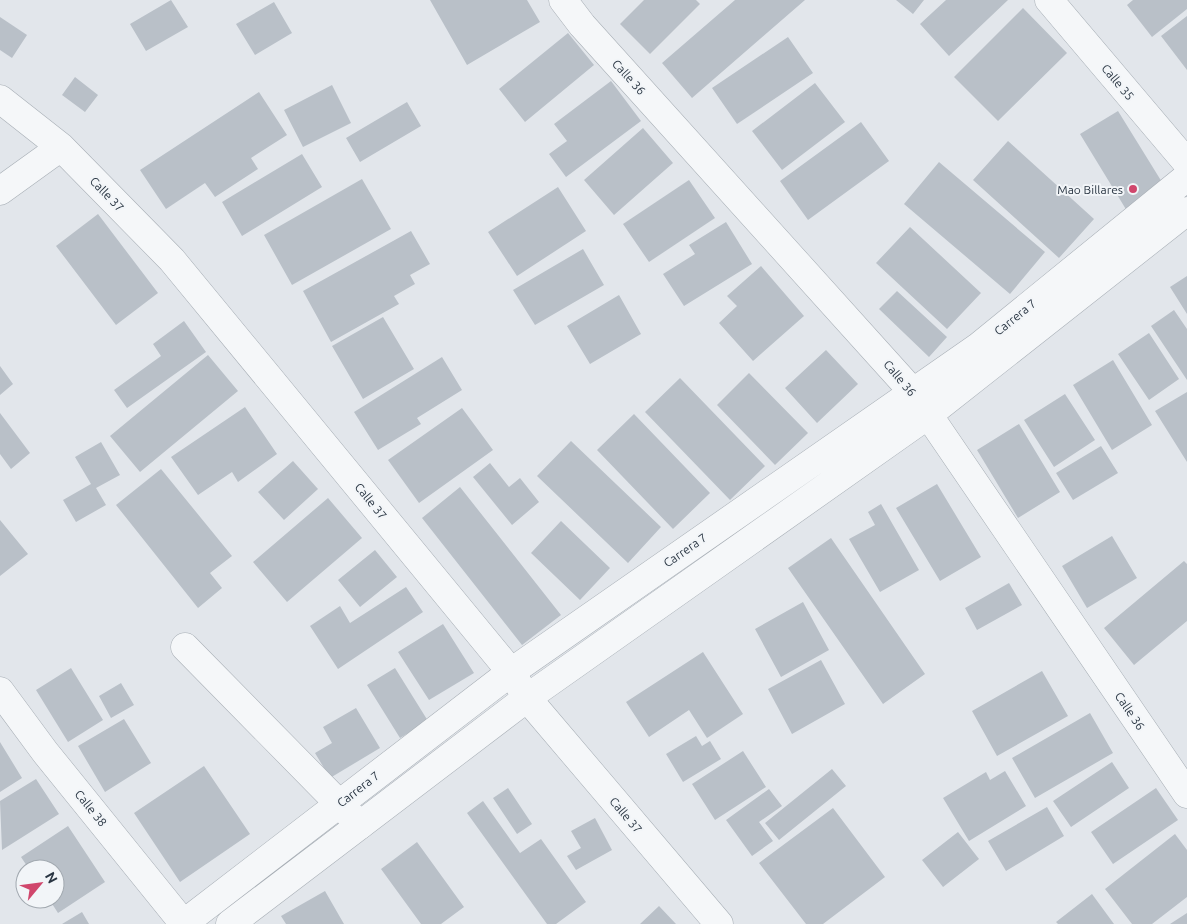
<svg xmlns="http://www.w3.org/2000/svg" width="1187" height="924" font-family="Ubuntu,sans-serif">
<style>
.building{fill:#b9c0c8}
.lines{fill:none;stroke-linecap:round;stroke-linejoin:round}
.minor-casing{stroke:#a7aeb5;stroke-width:29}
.tertiary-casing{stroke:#a7aeb5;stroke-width:29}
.minor{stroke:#f5f7f9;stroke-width:28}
.tertiary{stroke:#f5f7f9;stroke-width:28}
.poi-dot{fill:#d0466c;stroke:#f2f5f8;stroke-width:2}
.labels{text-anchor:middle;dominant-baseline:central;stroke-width:4;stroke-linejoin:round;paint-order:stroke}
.street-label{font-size:12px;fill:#2a3643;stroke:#f2f5f8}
.poi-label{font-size:12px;fill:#2a3643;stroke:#f2f5f8;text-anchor:end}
</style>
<rect width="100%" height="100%" fill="#e2e6eb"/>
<path class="building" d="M171,0l17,27 -42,24 -16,-27z
M430,0h97l13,22 -73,43z
M644,0h52l4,4 -50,50 -30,-30z
M735,0h70l-113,98 -30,-35z
M896,0h28l-11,14z
M946,0h62l-59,56 -29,-32z
M1133,0h54v9l-35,28 -25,-32z
M274,2l18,31 -37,22 -19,-31z
M1023,8l44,45 -69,68 -44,-44z
M1187,16v54l-26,-34z
M0,17l27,18 -15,23 -12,-8z
M568,33l26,32 -69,57 -26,-33z
M788,37l25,36 -76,51 -25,-36z
M75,77l23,18 -13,17 -23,-17z
M611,81l30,40 -75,56 -17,-23 18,-13 -13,-17z
M815,83l30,39 -63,48 -30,-39z
M332,85l19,38 -48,24 -19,-37z
M259,92l28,43 -36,23 7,11 -43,28 -10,-14 -39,26 -26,-39z
M407,102l14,24 -61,36 -14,-24z
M1118,111l47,76 -38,24 -47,-77z
M861,122l28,39 -81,59 -28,-39z
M643,128l30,35 -59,52 -30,-35z
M1008,141l86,78 -35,39 -86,-78z
M302,154l20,33 -80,49 -20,-34z
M939,162l106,90 -35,42 -106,-90z
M362,179l29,50 -99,56 -28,-50z
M689,180l26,38 -66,44 -26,-38z
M558,187l28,44 -69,45 -29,-44z
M98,214l60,79 -42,32 -60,-79z
M726,222l26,42 -68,42 -21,-32 32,-20 -6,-9z
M910,227l71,66 -34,36 -71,-66z
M411,231l19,33 -20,11 5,9 -21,12 5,8 -68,38 -28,-51z
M583,249l21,36 -69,40 -22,-35z
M761,266l43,50 -51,45 -34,-38 18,-17 -10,-10z
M1187,276v38l-17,-27z
M897,291l50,46 -18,20 -50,-48z
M619,295l22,39 -51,30 -23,-38z
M1174,310l13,19v51l-36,-54z
M383,317l31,52 -51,30 -31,-53z
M184,321l22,31 -79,56 -13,-18 47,-34 -8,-12z
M1149,333l30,46 -30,21 -31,-46z
M826,350l32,34 -41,39 -32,-35z
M208,355l30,36 -98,81 -30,-36z
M442,357l20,33 -45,28 4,6 -43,26 -24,-38z
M1113,360l39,65 -40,25 -39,-65z
M0,366l13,18 -13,11z
M749,373l59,60 -33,32 -58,-60z
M680,378l85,88 -35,34 -85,-88z
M1187,392v70l-32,-51z
M1065,394l30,46 -41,27 -30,-47z
M245,407l32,47 -39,28 -6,-10 -34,23 -27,-38z
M462,408l31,42 -74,53 -31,-43z
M0,413l30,40 -19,16 -11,-15z
M634,414l76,79 -37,36 -76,-79z
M1019,424l41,68 -42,26 -41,-68z
M571,441l90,86 -33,36 -91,-87z
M101,442l19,33 -24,13 10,17 -30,17 -13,-22 28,-16 -16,-27z
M1101,446l17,27 -45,27 -17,-27z
M293,461l25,28 -34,31 -26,-28z
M490,463l19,24 11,-9 19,24 -27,23 -39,-48z
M161,469l71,87 -22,17 12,15 -24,20 -82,-103z
M937,484l44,73 -41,24 -44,-73z
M460,487l101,128 -39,30 -100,-127z
M328,498l34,40 -75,64 -34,-40z
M881,504l38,66 -39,22 -31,-53 26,-14 -7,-13z
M0,520l28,34 -28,22z
M561,521l49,47 -30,32 -49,-47z
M1112,536l25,42 -50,30 -25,-42z
M831,538l94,136 -42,30 -95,-136z
M375,550l22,27 -37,30 -22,-27z
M1184,561l3,3v57l-53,44 -30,-37z
M1009,583l13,22 -45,25 -12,-22z
M406,587l17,25 -85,57 -28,-43 30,-20 10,17z
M803,602l26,48 -48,27 -26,-48z
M443,624l31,49 -45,27 -31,-48z
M703,652l40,62 -36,24 -18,-28 -40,27 -23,-35z
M821,660l24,44 -53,30 -24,-45z
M71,668l32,52 -35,22 -32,-52z
M395,668l33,53 -28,17 -33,-53z
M1042,671l26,45 -71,40 -25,-45z
M121,683l13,22 -23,13 -12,-22z
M356,708l24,40 -50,30 -15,-25 17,-10 -9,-16z
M1090,713l23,40 -78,45 -23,-40z
M124,719l27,44 -46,29 -27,-46z
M696,736l6,10 8,-5 11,18 -38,23 -17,-28z
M0,742l22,36 -22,14z
M743,751l23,36 -51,33 -23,-36z
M1112,762l17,26 -58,39 -18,-26z
M204,766l46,68 -70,48 -46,-69z
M832,769l14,17 -67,54 -14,-17z
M1005,771l21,35 -57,35 -26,-43 43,-26 4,8z
M36,779l23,35 -57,36 -2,-49z
M508,788l24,36 -15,10 -24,-36z
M1156,788l22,32 -65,44 -22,-32z
M769,789l13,17 -23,16 14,19 -21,15 -26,-36z
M483,801l37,52 21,-14 45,63 -30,22h-9l-80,-111z
M1047,807l17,29 -58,35 -18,-30z
M833,808l52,69 -62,47h-17l-47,-61z
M595,818l17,32 -36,20 -9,-14 14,-8 -10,-17z
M68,826l37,56 -47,31 -9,-14h6v-30h-26l-8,-12z
M958,832l21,27 -36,28 -21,-27z
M1175,834l12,16v47l-35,27h-20l-27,-35z
M417,842l47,65 -23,17h-20l-40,-55z
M325,891l19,33h-58l-5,-8z
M1092,894l22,30h-56l-2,-2z
M659,906l17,18h-36z
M82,912l7,12h-27z
M1187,913v11h-17z"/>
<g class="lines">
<defs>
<path id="minor" d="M563,0l19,25 330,366 275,403
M1049,0l138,163
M0,99l61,48 111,113 339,412 16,26 192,226
M0,191l61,-44
M185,647l175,178
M0,691l45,61 139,172"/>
<path id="tertiary" d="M183,924l328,-252 467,-325 209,-170
M230,924l297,-226 401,-283 259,-204"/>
</defs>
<use href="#minor" class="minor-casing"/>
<use href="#tertiary" class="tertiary-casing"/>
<use href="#minor" class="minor"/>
<use href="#tertiary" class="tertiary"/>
</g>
<circle class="poi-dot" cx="1133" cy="189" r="5"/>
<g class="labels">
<g class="street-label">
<text transform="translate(629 77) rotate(48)">Calle 36</text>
<text transform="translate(1118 82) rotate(50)">Calle 35</text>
<text transform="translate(107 194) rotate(46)">Calle 37</text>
<text transform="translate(1015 317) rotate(-39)">Carrera 7</text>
<text transform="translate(900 378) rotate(50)">Calle 36</text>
<text transform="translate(371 501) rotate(51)">Calle 37</text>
<text transform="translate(685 550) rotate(-35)">Carrera 7</text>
<text transform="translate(1130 711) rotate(56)">Calle 36</text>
<text transform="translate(358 789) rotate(-38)">Carrera 7</text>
<text transform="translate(91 808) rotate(51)">Calle 38</text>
<text transform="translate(626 815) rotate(50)">Calle 37</text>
</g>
<g class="poi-label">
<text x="1123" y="189">Mao Billares</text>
</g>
</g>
<g transform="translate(40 884) rotate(61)"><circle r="24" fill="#f2f5f8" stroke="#a2a9b0"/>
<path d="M0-4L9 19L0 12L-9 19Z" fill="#d0466c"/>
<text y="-8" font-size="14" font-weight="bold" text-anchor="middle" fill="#2a3643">N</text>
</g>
</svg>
